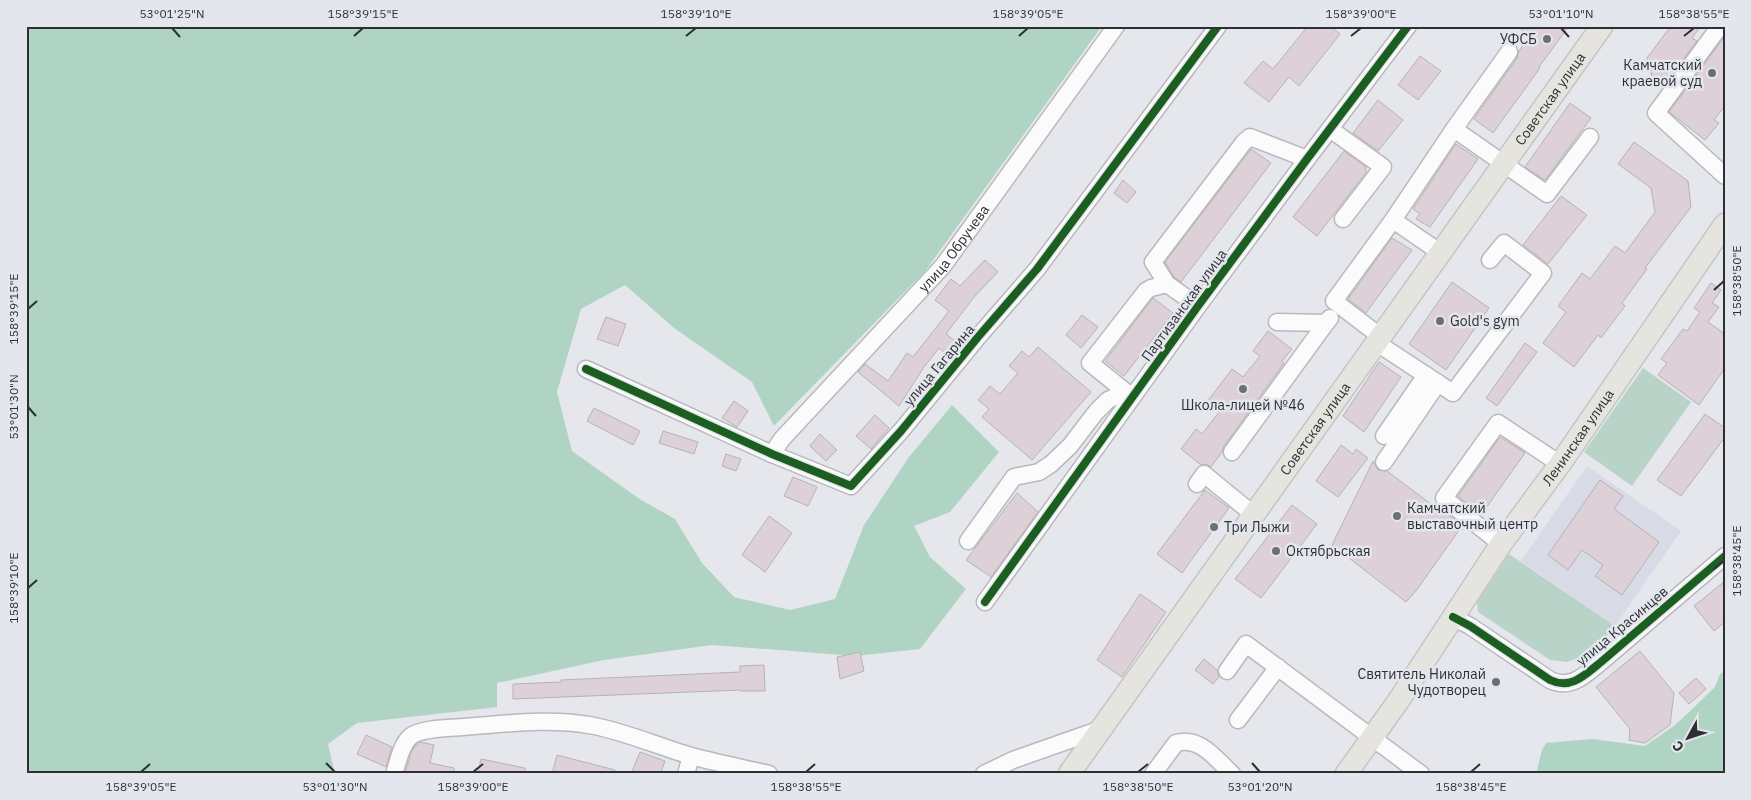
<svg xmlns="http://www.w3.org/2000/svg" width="1751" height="800" font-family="'IBM Plex Sans',sans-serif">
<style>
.built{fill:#d8dae5}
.green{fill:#b9d3c8}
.forest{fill:#b0d4c4}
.building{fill:#ddd0d7;stroke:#b4b3b6}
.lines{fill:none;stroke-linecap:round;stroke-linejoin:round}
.minor-casing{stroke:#b8b9bd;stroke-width:19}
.major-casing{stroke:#c4c5c7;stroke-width:24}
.minor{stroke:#fbfbfc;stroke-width:16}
.major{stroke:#e6e4de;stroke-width:21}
.cycleway-casing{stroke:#e4e6ee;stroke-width:11}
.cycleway{stroke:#1b5e20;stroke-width:8}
.ticks{fill:none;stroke:#2e2f32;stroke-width:2}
.poi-dot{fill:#6e6f73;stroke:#e4e6ee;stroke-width:2}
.labels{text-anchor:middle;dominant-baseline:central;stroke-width:5;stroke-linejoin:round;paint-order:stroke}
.poi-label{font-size:14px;fill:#2e2f32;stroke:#e4e6ee;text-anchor:start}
.street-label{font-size:14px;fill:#2e2f32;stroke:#e4e6ee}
.neatline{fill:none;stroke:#2e2f32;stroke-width:2}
.ticks-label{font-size:12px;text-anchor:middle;fill:#2e2f32}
</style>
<rect width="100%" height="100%" fill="#e6e7ec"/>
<path class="built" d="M1587,466l94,65 -66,95 -94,-65z"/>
<path class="green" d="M1643,368l48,34 -59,84 -48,-34z
M1509,554l106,72 -15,18 -18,13 -15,5 -17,-2 -72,-48 -1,-10z"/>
<path class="forest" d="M26,26h1076l-176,244 -152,156 -22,-44 -78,-54 -49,-43 -44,24 -24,83 15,59 69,49 34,19 27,44 32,34 56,13 45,-11 29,-74 45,-68 43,-52 47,47 -49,60 -36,14 16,31 36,32 -46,60 -64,7 -144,-11 -108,15 -107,23v24l-140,16 -29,21 7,30h-309z
M1725,671v103h-189l6,-24 4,-7 46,-4 53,7 30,-21 13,-12 27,-26 5,-13z"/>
<path class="building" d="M1308,26h22l10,8 -41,52 -10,-9 -20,25 -25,-19 19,-22 10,8z
M1517,26h52l-30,41 1,1 -47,65 -19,-14 43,-61 2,-7 11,-15z
M1671,26h30l-9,12 5,3 -35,47 -9,-8 -6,-22z
M1725,36v70l-11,14 5,3 -14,17 -36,-28z
M1420,56l21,15 -23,29 -20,-15z
M1378,100l25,20 -25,31 -25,-18z
M1570,103l21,15 -46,62 -20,-13z
M1634,142l54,39 3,26 -46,61 2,1 -25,34 3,3 -24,32 -3,-3 -24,32 -31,-24 23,-31 -8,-6 24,-33 8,6 25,-33 10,7 30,-41 -4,-24 -33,-24z
M1456,144l22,15 -48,68 -14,-8 4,-5 -7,-5z
M1251,149l20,14 -90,119 -7,-5 -9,-15z
M1344,151l22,16 -1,2 2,2 -50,65 -24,-19z
M1123,180l13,12 -9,11 -13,-10z
M1561,196l26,19 -39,49 -25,-19z
M1392,238l20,12 -46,63 -18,-14z
M985,260l13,12 -24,25 -28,37 9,7 -10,12 -6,-5 -15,19 -25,39 -41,-34 7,-8 23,17 19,-28 6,4 36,-46 -14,-11 16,-21 9,7z
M1452,282l37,26 -43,62 -37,-26z
M1711,283l10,7 -9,13 7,4 -11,15 17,12v34l-26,37 -41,-30 9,-12 -6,-4 22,-30 4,2 13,-19 -6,-4z
M1153,298l20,15 -49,63 -19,-15z
M1082,315l16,12 -17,21 -15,-13z
M606,317l20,7 -8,22 -21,-7z
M1268,331l24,18 -10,12 2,2 -60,83 -2,6 -11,15 -5,-3 -5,1 -20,-16 15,-20 6,5 18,-23 -13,-9 25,-33 11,8 17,-21 -7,-5z
M1525,343l12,9 -40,54 -11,-8z
M1038,347l53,45 -59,68 -50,-43 7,-8 -11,-9 12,-14 10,8 18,-21 -9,-7 13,-15 7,6z
M1379,362l22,15 -37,55 -21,-16z
M734,401l14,10 -11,16 -15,-9z
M594,408l46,23 -7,14 -46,-24z
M1705,414l20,14v9l-44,59 -24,-16z
M875,415l14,13 -18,21 -15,-13z
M663,431l35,11 -4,12 -35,-11z
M820,434l17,16 -11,11 -16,-15z
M1500,437l25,16 -44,62 -23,-19z
M1341,445l12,9 3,-5 12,9 -30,39 -22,-16z
M726,454l15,5 -5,12 -14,-5z
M1373,461l5,9 9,1 56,42 1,-2 18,15 -46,65 -10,11 -74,-57z
M793,477l24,10 -9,19 -24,-10z
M1600,480l23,16 -9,13 45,33 -37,53 -27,-19 8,-11 -21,-15 -14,20 -20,-15z
M1205,490l24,18 -47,65 -25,-19z
M1017,493l21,19 -47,65 -25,-17z
M1292,505l25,19 -56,74 -26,-19z
M769,516l23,17 -27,39 -23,-17z
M1725,581v41l-11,9 -20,-25z
M1140,594l26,18 -44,65 -25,-17z
M1640,651l34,42 -4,32 -25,18 -16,-3 1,-11 -34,-42z
M860,652l4,19 -24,8 -3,-22z
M1204,659l13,11 2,7 -6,7 -18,-14z
M764,665l1,26h-24v-1l-228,9v-15l48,-2v-2l179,-8v-6z
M1696,678l10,11 -17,15 -10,-11z
M366,735l26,12 -6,20 -29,-13z
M420,742l14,3 -4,18 24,5v6h-49l6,-22 4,-6z
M640,752l25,9 -5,13h-29z
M557,755l58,15 -1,4h-62z
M481,759l44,9v6h-37l-10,-2z"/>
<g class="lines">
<defs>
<g id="minor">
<path d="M1720,26l-64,87 69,63"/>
<path d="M1509,52l-55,77 93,65 43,-57"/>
<path d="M1330,129l53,38 -40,52"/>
<path d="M1441,253l-48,-33 61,-91"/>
<path d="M1198,306l-31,-22 -14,-22 91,-120 6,-5 57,22"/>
<path d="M1277,322l49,1 4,-5"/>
<path d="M1381,337l-47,-36 59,-81"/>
<path d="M1377,343l76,50 90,-120 -39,-30 -14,17"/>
<path d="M586,369l186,85 79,32 50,-55 77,-94 59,-68 181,-243"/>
<path d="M1132,397l-42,-34 56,-72 5,-3 16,-4"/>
<path d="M1384,436l42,-61"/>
<path d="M1232,452l94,-129"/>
<path id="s1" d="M772,454l10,-15 161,-173 173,-240"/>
<path d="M1384,462l54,-79"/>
<path d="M1197,484l7,-10 50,41"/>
<path d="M968,541l46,-64 25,-5 12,-8 19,-18 26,-34 12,-12 9,-4 15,1"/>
<path d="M1501,544l-57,-46 54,-75 62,41"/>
<path d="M985,602l213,-296 109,-147 101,-133"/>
<path d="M1453,617l17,9 80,54c21,10 35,-5 51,-18l124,-106"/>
<path d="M1227,671l19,-27 175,130"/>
<path d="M1238,720l40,-53"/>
<path d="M394,774c4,-12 7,-30 17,-38 11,-8 39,-8 52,-9 42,-3 85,-9 126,-2 35,6 68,21 102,31 26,7 52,12 78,18"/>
<path d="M686,774l5,-18"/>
<path d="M984,774l29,-14 88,-31"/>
<path d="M1153,774l23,-31c24,-7 40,16 56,31"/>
</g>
<g id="major">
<path id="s2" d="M1069,774l533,-748"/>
<path id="s3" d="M1346,774l53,-74 102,-156 59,-80 165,-240"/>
</g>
</defs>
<use href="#minor" class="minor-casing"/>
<use href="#major" class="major-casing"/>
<use href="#minor" class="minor"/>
<use href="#major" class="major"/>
<defs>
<path id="cycleway" d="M586,369l186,85 79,32 50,-55 77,-94 59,-68 181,-243
M985,602l213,-296 109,-147 101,-133
M1453,617l17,9 80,54c21,10 35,-5 51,-18l124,-106"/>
</defs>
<use href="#cycleway" class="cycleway-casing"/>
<use href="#cycleway" class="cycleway"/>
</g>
<path class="ticks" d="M172,28l8,9M1561,28l8,9M354,36l9,-8M686,36l10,-8M1019,36l9,-8M1351,36l10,-8M1684,36l10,-8M1714,290l10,-9M28,309l9,-8M28,407l8,9M1714,569l10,-8M28,588l9,-8M326,763l9,9M1252,763l8,9M141,772l9,-8M473,772l10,-8M806,772l9,-8M1138,772l10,-8M1471,772l9,-8"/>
<g class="poi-dot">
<circle cx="1547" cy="39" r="5"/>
<circle cx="1712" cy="73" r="5"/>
<circle cx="1440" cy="321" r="5"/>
<circle cx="1243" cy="389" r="5"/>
<circle cx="1397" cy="516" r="5"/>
<circle cx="1214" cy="527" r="5"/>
<circle cx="1276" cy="551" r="5"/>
<circle cx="1496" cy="682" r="5"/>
</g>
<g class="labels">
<g class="poi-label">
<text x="1537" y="39" text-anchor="end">УФСБ</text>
<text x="1702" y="65" text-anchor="end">Камчатский<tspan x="1702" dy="16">краевой суд</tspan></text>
<text x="1450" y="321">Gold's gym</text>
<text x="1243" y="405" text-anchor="middle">Школа-лицей №46</text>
<text x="1407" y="508">Камчатский<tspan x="1407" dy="16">выставочный центр</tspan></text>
<text x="1224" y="527">Три Лыжи</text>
<text x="1286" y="551">Октябрьская</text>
<text x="1486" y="674" text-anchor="end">Святитель Николай<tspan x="1486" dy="16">Чудотворец</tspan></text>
</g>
<g class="street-label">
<text stroke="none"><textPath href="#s2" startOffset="829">Советская улица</textPath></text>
<text stroke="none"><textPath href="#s1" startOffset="275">улица Обручева</textPath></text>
<text transform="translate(1184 305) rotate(-54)">Партизанская улица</text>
<text transform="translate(939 365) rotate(-50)">улица Гагарина</text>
<text stroke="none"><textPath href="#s2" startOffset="424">Советская улица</textPath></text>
<text stroke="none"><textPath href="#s3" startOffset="409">Ленинская улица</textPath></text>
<text transform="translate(1622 626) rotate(-40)">улица Красинцев</text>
</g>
</g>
<rect width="1751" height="800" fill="none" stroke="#e4e6ee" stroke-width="55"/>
<g transform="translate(1688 738) rotate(230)" stroke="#e4e6ee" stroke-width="4" paint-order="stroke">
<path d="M0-4L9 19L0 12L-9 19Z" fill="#2e2f32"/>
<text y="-8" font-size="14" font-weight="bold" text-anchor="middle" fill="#2e2f32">С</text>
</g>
<rect x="28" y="28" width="1696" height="744" class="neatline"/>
<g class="ticks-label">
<text x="172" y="18">53°01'25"N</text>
<text x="363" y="18">158°39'15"E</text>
<text x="696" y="18">158°39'10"E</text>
<text x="1028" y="18">158°39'05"E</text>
<text x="1361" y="18">158°39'00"E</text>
<text x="1561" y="18">53°01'10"N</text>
<text x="1694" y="18">158°38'55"E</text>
<text transform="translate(1737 281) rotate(-90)" y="4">158°38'50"E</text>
<text transform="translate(14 309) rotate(-90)" y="4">158°39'15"E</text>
<text transform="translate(14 407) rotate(-90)" y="4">53°01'30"N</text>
<text transform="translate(1737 561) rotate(-90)" y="4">158°38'45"E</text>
<text transform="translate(14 588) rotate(-90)" y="4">158°39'10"E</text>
<text x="141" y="791">158°39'05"E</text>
<text x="335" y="791">53°01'30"N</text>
<text x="473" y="791">158°39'00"E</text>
<text x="806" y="791">158°38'55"E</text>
<text x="1138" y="791">158°38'50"E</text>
<text x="1260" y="791">53°01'20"N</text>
<text x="1471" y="791">158°38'45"E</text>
</g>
</svg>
